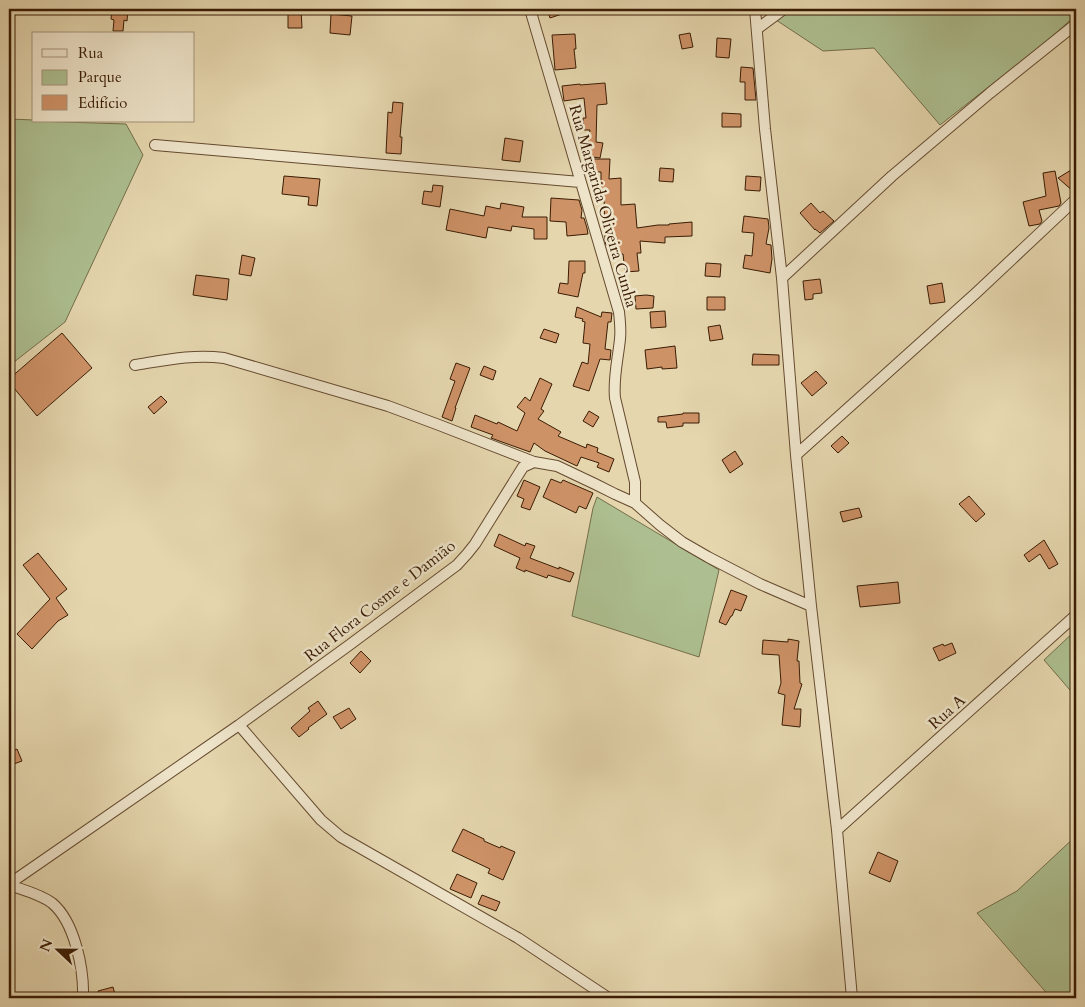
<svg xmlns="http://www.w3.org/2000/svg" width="1085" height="1007" font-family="Cardo,serif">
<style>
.green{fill:#adbf90;stroke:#746e4a}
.building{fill:#ce9267;stroke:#3a1c04}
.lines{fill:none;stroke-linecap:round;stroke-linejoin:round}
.minor-casing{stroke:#654a2e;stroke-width:12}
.minor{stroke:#eee4ca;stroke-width:10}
.labels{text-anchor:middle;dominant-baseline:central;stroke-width:5;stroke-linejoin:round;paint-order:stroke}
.street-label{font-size:16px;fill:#3a1c04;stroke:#eee4ca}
</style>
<rect width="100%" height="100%" fill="#e5d6ae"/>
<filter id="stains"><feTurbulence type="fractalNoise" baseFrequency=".004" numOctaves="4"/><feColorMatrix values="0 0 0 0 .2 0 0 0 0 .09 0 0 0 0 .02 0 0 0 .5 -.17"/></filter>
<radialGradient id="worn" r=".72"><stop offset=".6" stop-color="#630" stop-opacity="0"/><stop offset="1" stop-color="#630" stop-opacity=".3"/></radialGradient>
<path class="green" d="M765,9h311v6l-30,27 -106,83 -66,-77 -51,3 -56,-37z
M9,119l25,1v1l92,3 17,31 -78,167 -56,44z
M597,497l122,73 -20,87 -127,-41 21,-108z
M1076,630v67l-32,-37z
M1076,836v162h-25l-74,-85 40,-22z"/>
<path class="building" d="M112,9h16l-1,12 -3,-1 -1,11h-10l1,-11 -3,-1z
M288,9h13l1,19h-14z
M547,9h27v1l-24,8z
M331,14l21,2 -2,19 -20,-2z
M690,33l3,14 -11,2 -3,-14z
M575,34l1,15h-2l2,19 -21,2 -3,-35z
M717,38l14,1 -2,19 -13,-1z
M741,67l12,1 3,32h-11v-18h-5z
M605,83l2,21 -10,1 -1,37 7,1 -3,15 -15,-2 5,-26h-7v-12h3l-2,-20 -20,3 -2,-15 18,-2v1z
M393,102l10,1 -3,34h2l-1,17 -15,-1 2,-41 4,1z
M722,113l19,1v13h-19z
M505,138l18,3 -3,21 -18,-2z
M593,159h17l-1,20 12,-1v27l14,-1 2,24 21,-3h11v-1l23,-2v14l-27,1v6l-25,-2 1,12h-4l2,18 -14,1 -2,-18h-10v-10l-7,1 -1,-4 -1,-45h-3v-24h-8z
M1076,167v25h-2l-16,-14z
M660,168l14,1 -1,13 -14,-1z
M1055,171l6,32 -2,3 -20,4 3,11 -2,3 -11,2 -6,-24 23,-6 -3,-23z
M284,176l36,3 -3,27 -9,-1 1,-8 -27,-3z
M746,176l15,1 -1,14 -15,-1z
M433,185l10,1 -3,21 -18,-3 2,-13 8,1z
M551,198l28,2 3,10 -1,8h3l3,10 1,6 -21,2 -1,-14 -16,-1z
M501,203l23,4 -2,10h25v22h-13v-10l-22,-3 -1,5 -23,-4 -2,11 -40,-8 4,-21 34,7 2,-10 14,3z
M811,203l9,10 3,-2 11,10 -14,12 -5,-4v1l-15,-17z
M744,216l24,3 1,9 -3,16 5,1 1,14 -2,14 -27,-5 2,-13 7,1 2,-23 -12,-1z
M242,255l13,3 -4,18 -12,-2z
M569,261h16v12h-2l-5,24 -20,-4 2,-10 8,1z
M706,263l15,1 -1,13 -15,-1z
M196,275l33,4 -2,21 -34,-5z
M820,279l2,14 -9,1v5l-8,1 -2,-19z
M942,283l3,19 -15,2 -3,-18z
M646,295l8,1 -1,12 -17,1 -1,-13z
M707,297h18v13h-18z
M577,307l24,10 1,-5 10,1 -1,9h-3l-3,27 6,1 -1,10 -10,-1 -11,32 -16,-5 9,-24 6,2 2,-20 -7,-1 2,-21 -3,-1 1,-2 -8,-2z
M665,311l1,16 -15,1 -1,-16z
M720,325l3,14 -13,2 -2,-14z
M544,329l15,5 -3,9 -16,-5z
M62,333l30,35 -55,48 -28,-34v-3z
M675,346l2,22 -15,1v-2l-15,2 -2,-19z
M753,354l26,1v10h-27z
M456,363l14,5 -15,40h1l-4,13 -10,-4 13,-36 -5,-2z
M484,366l12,5 -3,9 -13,-5z
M816,371l11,12 -15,13 -11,-13z
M540,378l12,6 -11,25 3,2 -6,8 23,13 -3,4 28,12 1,-4 11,4 -1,4 17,7 -5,13 -12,-5 2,-4 -18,-6 -4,9 -32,-15 -11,-8 -4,9 -28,-10 -11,-4 2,-3 -22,-8 4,-12 22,9 1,-2 19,9 8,-18 -8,-6 8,-10 5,4z
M161,396l6,6 -13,12 -6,-7z
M589,411l10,6 -6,10 -10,-6z
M683,413h16v10h-16v3l-16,2 -1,-6h-8v-5l25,-3z
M842,436l7,7 -11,10 -7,-7z
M735,451l8,13 -13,9 -8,-13z
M551,479l10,4 2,-3 30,13 -7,16 -7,-3 -3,7 -33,-16z
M524,480l16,7 -10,23 -9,-3 3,-8 -7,-3z
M969,496l16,18 -9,8 -17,-18z
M859,508l3,9 -19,5 -3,-10z
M499,534l26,12 1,-3 9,3 -5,12 29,11v-2l15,6 -4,9 -22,-7 -1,3 -22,-8v2l-9,-4 4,-10 -26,-12z
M1044,540l14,24 -9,5 -9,-15 -11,8 -5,-7z
M38,553l29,36 -11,9 12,17 -10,6 -26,28 -15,-15 33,-35 -27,-34z
M898,582l2,21 -40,4 -3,-21z
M731,590l16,6 -6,15 -6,-2 -3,7h-1l-5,9 -7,-3z
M788,639l11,2 -2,20h2l1,22 2,1 -8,25h7l-1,18 -18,-2 3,-30 -7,-2 3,-10 -2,-28 -17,-1 1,-14 25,2z
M952,643l4,10 -17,8 -6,-13 10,-4 1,2z
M361,651l10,10 -11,12 -10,-10z
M318,701l9,13 -19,14 1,1 -10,8 -8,-9 19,-17 -2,-3z
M349,708l7,11 -15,10 -8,-12z
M17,749l5,12 -11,4 -2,-7v-5z
M463,829l21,10v2l16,7 1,-2 14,6 -12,28 -15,-7 2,-4 -38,-18z
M878,852l20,9 -8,21 -21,-9z
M457,874l20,9 -6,15 -21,-9z
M482,895l18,7 -4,9 -18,-7z
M113,987l3,11h-16l-2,-7z"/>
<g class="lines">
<defs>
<path id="minor" d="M530,9l89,303c1,9 2,18 1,27 -2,20 -7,39 -5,59l20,84v21
M755,9l10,120 17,149 14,177 15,151 26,224 15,168
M757,29l27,-20
M155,145l425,37
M782,278l110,-102 98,-83 86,-69
M135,365c31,-5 58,-11 89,-7l164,48 51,19 95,37
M796,455l180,-162 100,-94
M239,725l82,95 20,17 177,101 89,59
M837,830l239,-215
M9,884l230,-159 109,-79 109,-81 10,-11 8,-10 48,-77 11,-5 23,4 38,18 20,10 20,9 25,22 22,17 26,15 52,27 51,22
M9,885c14,5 31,9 43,18 23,19 32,67 31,95"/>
</defs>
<use href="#minor" class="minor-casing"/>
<use href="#minor" class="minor"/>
</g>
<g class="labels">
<g class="street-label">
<text transform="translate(603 206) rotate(74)">Rua Margarida Oliveira Cunha</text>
<text transform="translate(380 601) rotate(-38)">Rua Flora Cosme e Damião</text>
<text transform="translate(947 712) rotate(-42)">Rua A</text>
</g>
</g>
<rect width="1085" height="1007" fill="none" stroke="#e5d6ae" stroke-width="30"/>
<rect x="10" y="10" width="1065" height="987" fill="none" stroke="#3a1c04" stroke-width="2.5"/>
<rect x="15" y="15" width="1055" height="977" fill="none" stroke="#3a1c04"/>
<rect x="32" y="32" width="162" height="90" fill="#eee4ca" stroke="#a6947b"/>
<rect x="42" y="49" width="25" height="8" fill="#eee4ca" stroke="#a6947b"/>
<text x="78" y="58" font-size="15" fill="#3a1c04">Rua</text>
<rect x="42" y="70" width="25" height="15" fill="#adbf90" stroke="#a6947b"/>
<text x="78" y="82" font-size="15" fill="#3a1c04">Parque</text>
<rect x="42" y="95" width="25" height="15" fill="#ce9267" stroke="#a6947b"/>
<text x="78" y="108" font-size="15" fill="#3a1c04">Edifício</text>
<g transform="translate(58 950) rotate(292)" stroke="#eee4ca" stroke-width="4" paint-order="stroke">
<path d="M0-4L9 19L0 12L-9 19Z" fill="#3a1c04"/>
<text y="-8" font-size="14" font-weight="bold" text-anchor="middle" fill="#3a1c04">N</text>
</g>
<rect width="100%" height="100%" filter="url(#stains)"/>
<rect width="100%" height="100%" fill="url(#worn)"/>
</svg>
